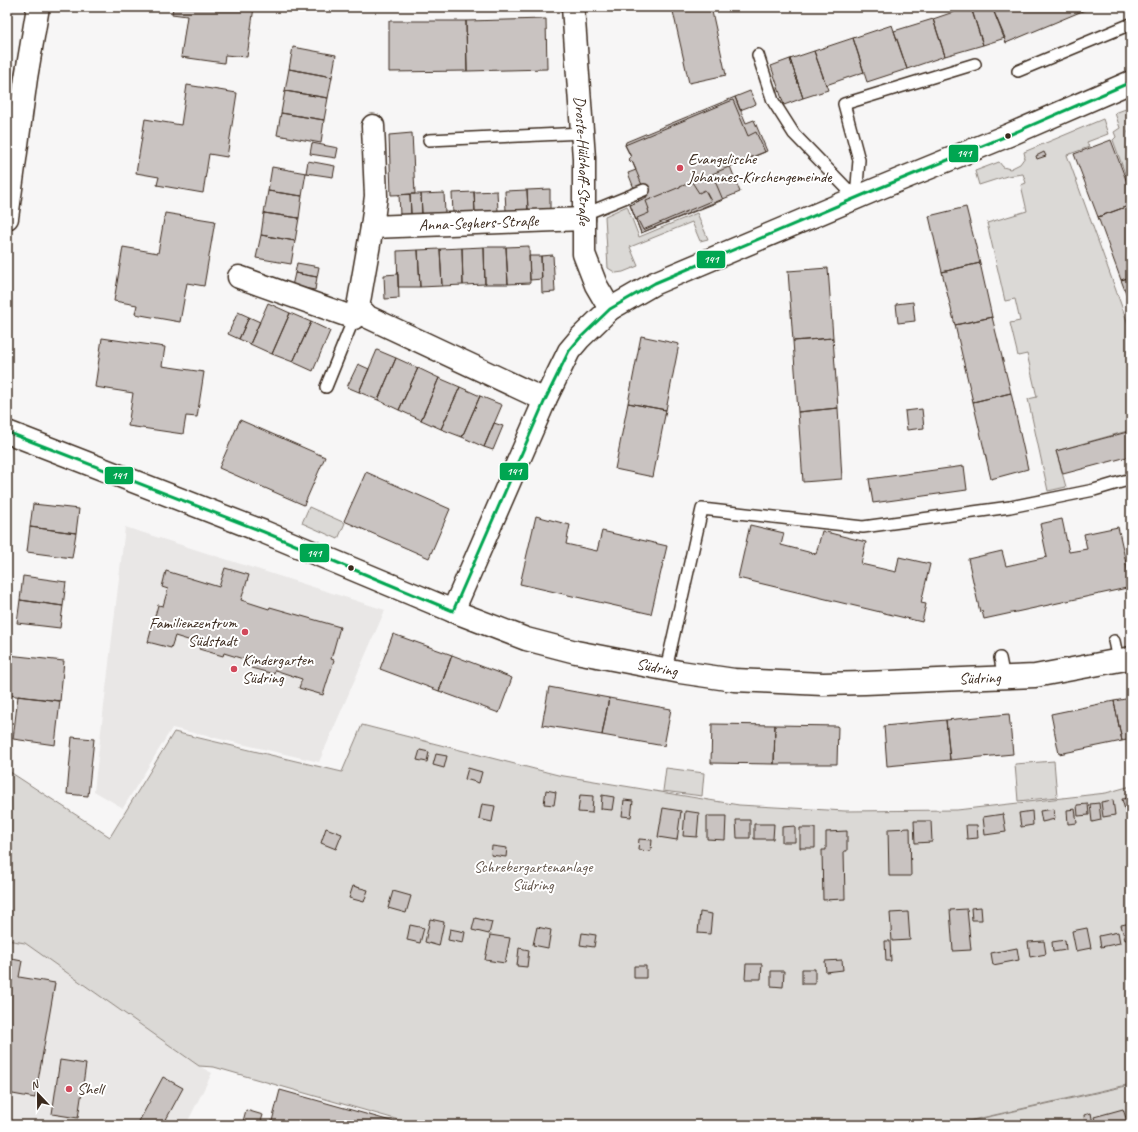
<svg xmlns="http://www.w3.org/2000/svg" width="1138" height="1132" font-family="Caveat,sans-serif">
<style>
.built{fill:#e9e7e6}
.green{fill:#dbd9d6;stroke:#8b827a}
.building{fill:#c9c3c1;stroke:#3b2a1e}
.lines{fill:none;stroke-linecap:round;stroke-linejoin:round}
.service-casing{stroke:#3b2a1e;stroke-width:14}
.minor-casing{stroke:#3b2a1e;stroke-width:25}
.secondary-casing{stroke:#3b2a1e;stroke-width:25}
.service{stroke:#fff;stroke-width:11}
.minor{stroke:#fff;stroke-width:22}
.secondary{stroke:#fff;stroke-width:22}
.bus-1-casing{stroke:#fff;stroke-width:6}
.bus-1{stroke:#00a651;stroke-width:3}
.bus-dot{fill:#3b2a1e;stroke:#fff;stroke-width:1.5}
.poi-dot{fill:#d1495b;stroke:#fff;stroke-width:1.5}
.labels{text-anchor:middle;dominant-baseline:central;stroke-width:4;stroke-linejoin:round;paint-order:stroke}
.poi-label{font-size:16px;fill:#3b2a1e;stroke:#fff;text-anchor:start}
.street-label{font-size:16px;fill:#3b2a1e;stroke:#fff}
.park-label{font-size:16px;fill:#63564c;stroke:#fff}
.line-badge{stroke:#fff;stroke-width:1.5}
.badge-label{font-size:11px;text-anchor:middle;font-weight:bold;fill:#fff}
</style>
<rect width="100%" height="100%" fill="#f7f6f6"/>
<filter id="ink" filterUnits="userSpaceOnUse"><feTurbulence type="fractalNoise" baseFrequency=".025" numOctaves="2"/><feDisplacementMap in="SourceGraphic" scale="8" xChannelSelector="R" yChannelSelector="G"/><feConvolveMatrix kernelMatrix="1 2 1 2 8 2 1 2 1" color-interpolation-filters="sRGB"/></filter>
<g filter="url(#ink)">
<path class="built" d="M125,527l260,83 -66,152 -147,-34 -49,80 -29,-17z
M7,940l18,3 174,123 13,7 -26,52h-179z"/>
<path class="green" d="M1131,107v21l-3,4 3,6v52l-18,-50 3,-3 -2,-5 6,-4 -5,-15z
M1103,119l5,15 -21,8 2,5 -22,8 64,177v98l-75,21 10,36 -18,4 -20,-92 9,-2 -10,-43 -9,2 -8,-33 10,-2 -5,-22 -10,2 -18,-78 40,-12 -6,-26 5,-2 -3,-9 -16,2 -28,9 -4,-14 24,-9 4,5 7,2 10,-5 5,-7 -1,-5z
M627,206l12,31 58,-24 11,26 -8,2 -8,-19 -62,25 8,19 -15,6 -7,1 -8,-5 -3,-52z
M309,507l36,16 -7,16 -36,-16z
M362,725l196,50 181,30 106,6 112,-1 149,-17 25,-7v298l-163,37 -32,4h-520l-202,-58 -15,-1 -174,-123 -18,-3v-170l103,67 64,-105 168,40z
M1054,761l3,36 -39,4 -3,-37z
M666,768l38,5 -2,23 -39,-5z
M1131,1085v40h-188l27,-4z"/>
<path class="building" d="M173,7h81l-7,50 -22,-2 -1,8 -43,-6 6,-41 -15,-2z
M672,7h39l15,68 -37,8z
M968,7h3l12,38 -38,11 -12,-37z
M981,7h11l13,31 -22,7 -11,-34z
M992,7h100l-86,36z
M546,19l1,50 -80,2 -1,-50z
M933,19l12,37 -38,13 -13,-38z
M389,21h77l1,50 -78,1z
M892,25l15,44 -40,13 -14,-44z
M853,38l11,34 -38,13 -12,-34z
M293,47l43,8 -4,22 -43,-8z
M814,51l14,39 -25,8 -13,-39z
M790,59l13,39 -19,7 -13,-39z
M289,69l43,8 -4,21 -43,-7z
M187,85l50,8 -10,64 -18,-3 -6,39 -46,-8 2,-8 -23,-4 9,-54 36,6z
M285,91l43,7 -4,22 -43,-7z
M750,91l6,13 -16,6 -5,-13z
M735,97l11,26 8,-3 13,31 -37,15 10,26 -99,41 -11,-28 9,-4 -11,-28 8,-3 -4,-9 -2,1 -1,-4 2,-1 -6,-12 1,-3z
M733,100l15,36 8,-4 9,20 -53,22 11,26 -82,33 -11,-28 17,-8 -15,-36 -2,1 -1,-4 2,-1 -6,-12z
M281,113l43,7 -3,23 -44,-8z
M412,133l3,61 -24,1 -2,-60z
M1111,140l20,53v12l-33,12 -24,-63z
M312,143l26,5 -2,10 -26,-4z
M1044,152l2,4 -9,3 -1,-3z
M308,161l27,5 -2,11 -27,-4z
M272,167l34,6 -4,23 -34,-5z
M692,182l7,11 6,-3 6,11 -68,29 -6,-12 12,-5 -1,-4h1l-3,-8z
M550,189v20l-22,1 -1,-20z
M527,190l1,20 -22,1 -1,-20z
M268,191l34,5 -3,22 -35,-5z
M497,191l1,20 -23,1 -1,-20z
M474,192l1,20 -22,1 -1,-20z
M444,193l1,20 -23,1 -1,-20z
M410,194h11l1,20h-11z
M410,194l1,20 -11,1 -1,-20z
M1131,205v72l-10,3 -23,-63z
M966,207l14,56 -38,9 -13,-56z
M165,213l50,8 -11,65 -17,-3 -7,39 -45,-8 2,-9 -23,-4 9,-54 35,6z
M264,213l35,5 -4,23 -34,-6z
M261,235l34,6 -4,23 -35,-6z
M529,246l1,37 -22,1 -2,-37z
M484,247h22l2,37h-23z
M484,247l1,37 -22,1 -1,-37z
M462,248l1,37 -21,1 -2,-37z
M440,249l2,37 -22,1 -2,-37z
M418,250l2,37h-22l-1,-36z
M553,255l2,37 -13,1 -1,-37z
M529,256h12l1,23 -12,1z
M297,263l22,4 -2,10 -22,-4z
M980,263l12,54 -37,8 -13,-53z
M828,268l5,70 -40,3 -5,-70z
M295,273l22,4 -2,13 -23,-4z
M398,274l1,24 -14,1 -1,-24z
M1131,277v29l-10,-26z
M913,302l2,19 -17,2 -2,-19z
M268,303l22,10 -18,41 -22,-10z
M238,312l11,5 -10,22 -11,-5z
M290,313l21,9 -18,40 -21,-8z
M249,317l11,5 -10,22 -11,-5z
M992,317l19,76 -38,9 -18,-77z
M311,322l19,9 -17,40 -20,-9z
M641,336l38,8 -13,66 -38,-7z
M102,338l63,9 -3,19 42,6 -7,45 -11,-1 -3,18 -55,-8 5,-33 -38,-6z
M833,338l5,70 -40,4 -5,-71z
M377,350l19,8 -18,42 -19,-8z
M396,358l22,10 -19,42 -21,-10z
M358,364l11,5 -10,23 -12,-5z
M418,368l21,10 -18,42 -22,-10z
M439,378l21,9 -19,42 -20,-9z
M460,387l20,9 -18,41 -21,-8z
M1011,393l17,76 -37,10 -18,-77z
M480,396l22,9 -18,42 -22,-10z
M628,403l38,7 -13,67 -38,-8z
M838,408l4,71 -39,3 -5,-70z
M922,409l2,19 -17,2 -2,-19z
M240,420l85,37 -21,48 -85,-37z
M494,423l9,3 -10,24 -9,-3z
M1131,431v25l-68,18 -7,-23z
M964,466l3,24 -94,13 -4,-24z
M366,472l84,37 -21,49 -85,-37z
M33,504l46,5 -3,24 -46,-6z
M536,516l34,9 -4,19 31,7 5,-20 65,15 -16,68 -131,-30z
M1062,519l7,33 18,-3 -3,-15 34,-7 12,54h-4l1,7 -143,31 -2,-8 -2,1 -12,-53 34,-8 4,15 41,-9 -7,-33z
M750,525l34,8 -3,12 35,9 6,-23 44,11 -5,22 35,8 3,-15 31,7 -9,39 5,1 -4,18 -184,-44z
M30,527l46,6 -4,25 -45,-6z
M225,568l24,7 -8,25 28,9 1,-2 70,20 -9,32 3,1 -11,35 -24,-7 3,-9 -27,-9 -1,4 -23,-6 2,-6 -29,-9 -1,3 -24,-7 2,-5 -26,-8 -4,12 -23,-6 10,-37 5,1 5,-17 -6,-2 4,-16 53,16z
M23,576l43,6 -3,24 -43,-6z
M20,600l43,6 -3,22 -43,-5z
M393,634l59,21 -13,36 -59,-22z
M8,655l56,6 -4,40 -53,-6z
M452,655l60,23 -13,35 -60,-22z
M549,687l60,11 -7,37 -60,-10z
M18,696l42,5 -5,44 -42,-6z
M609,698l62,11 -7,37 -62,-11z
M1131,698v41l-9,2 -8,-40z
M1114,701l8,40 -63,13 -8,-40z
M1009,714l4,40 -63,6 -4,-40z
M946,720l4,40 -63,6 -3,-40z
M712,724l63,1 -1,39 -63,-1z
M775,725l63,1 -1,38h-63z
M72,737l22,2 -6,57 -21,-2z
M420,750l9,2 -2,10 -10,-2z
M436,754l11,2 -3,12 -11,-3z
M468,768l14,4 -3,11 -14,-4z
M546,790l10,2 -2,13 -10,-1z
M580,795l13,1 -1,17 -14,-1z
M602,795l12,2 -2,13 -11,-1z
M1131,798v10l-6,2 -3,-11z
M624,800l9,1 -2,16 -9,-1z
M1113,800l2,15 -12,2 -2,-15z
M1099,803l2,17 -9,2 -2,-18z
M482,804l13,2 -3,16 -13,-3z
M1088,804l1,11 -11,1 -1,-11z
M663,808l18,3 -4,29 -19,-3z
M1054,809l1,10 -13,3 -2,-11z
M1075,809l2,14 -9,1 -1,-14z
M685,811l14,2 -2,24 -14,-1z
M1032,811l1,14 -12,2 -2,-14z
M1003,814l3,18 -21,3 -2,-18z
M707,816h19l-1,24 -18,-1z
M736,820h14v18h-13z
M914,821h17l1,21 -17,1z
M754,824h20l-1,15h-19z
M966,825h11l1,13 -11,1z
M795,826v16h-13v-15z
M326,828l16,6 -6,15 -15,-6z
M800,828h15v20h-15z
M910,828l1,48h-22l-1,-47z
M847,831v20h-3l1,48 -22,1 -1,-50h4v-18z
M639,839l13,1 -1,11 -13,-1z
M492,846l15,2 -1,9 -15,-2z
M353,886l15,4 -4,12 -15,-4z
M393,891l18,5 -5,17 -18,-5z
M981,907l1,13h-10l-1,-12z
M967,909l4,41 -18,1 -3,-41z
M700,912l12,2 -2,20 -12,-1z
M908,912l2,28 -18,1 -2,-28z
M475,918l17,4 -3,12 -17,-4z
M430,919l14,3 -5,24 -14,-4z
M1131,923v15l-6,2 -4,-15z
M410,925l14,3 -4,15 -13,-3z
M537,927l14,3 -3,18 -15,-3z
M1087,928l4,20 -15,3 -4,-20z
M450,929l15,3 -2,11 -15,-3z
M1118,932l2,11 -19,4 -2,-11z
M582,933l14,2 -2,12 -14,-2z
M490,935l20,3 -5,25 -20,-3z
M1065,940l1,10 -13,2 -1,-10z
M885,941h5l1,20h-5z
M1044,941l2,13 -16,3 -2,-15z
M519,948l10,2 -2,17 -10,-1z
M1017,948l2,12 -26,5 -2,-12z
M7,958l15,3 -3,16 36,6 -20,115 -28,-5z
M842,960l1,10 -17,2 -1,-11z
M746,964h16l-1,15h-16z
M634,966h12v12h-12z
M802,969h13v15h-13z
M771,971h13l-1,16 -12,-1z
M60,1060l26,4 -8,54 -26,-4z
M163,1077l20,11 -20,37h-26z
M280,1090l125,35h-134z
M1123,1109l5,15 -31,1 -3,-8z
M246,1110l17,5 -3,10h-18z
M1091,1113l2,11 -8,1 -1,-10z
M1076,1122v3h-12z"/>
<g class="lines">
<defs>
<path id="service" d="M758,55l15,46 21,33 62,64
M1018,71l113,-47
M429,140l154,-7
M856,198l3,-38 -15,-56 131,-40
M585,214l59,-24
M326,387l28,-69
M1114,641l4,19
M1000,658l4,20
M666,669l36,-160 161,18 147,-20 84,-17 37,-11"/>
<g id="minor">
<path id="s1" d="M573,7l11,151v96l12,31 14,24"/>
<path id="s2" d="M373,126l3,70 -4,31 212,-8"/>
<path d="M372,227l-14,80 10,10 177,83"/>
<path d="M239,277l115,41 4,-11"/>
<path id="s3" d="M7,432l257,100 189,79 73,28 50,13 104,20 54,8 89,4 42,-1 170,-7 96,-18"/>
<path d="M453,611l92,-211 24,-49 11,-13 30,-29 45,-26 222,-94 132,-54 122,-53"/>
</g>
<path id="secondary" d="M7,218l19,-140 12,-71"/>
</defs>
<use href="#service" class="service-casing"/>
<use href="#minor" class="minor-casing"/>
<use href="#secondary" class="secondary-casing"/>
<use href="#service" class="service"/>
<use href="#minor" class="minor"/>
<use href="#secondary" class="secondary"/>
<defs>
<path id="bus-1" d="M7,432l257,100 189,79
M453,611l92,-211 24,-49 11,-13 30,-29 45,-26 222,-94 132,-54 122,-53"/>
</defs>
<use href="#bus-1" class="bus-1-casing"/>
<use href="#bus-1" class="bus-1"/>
</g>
</g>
<g class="bus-dot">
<circle cx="1008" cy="136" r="3.5"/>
<circle cx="351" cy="568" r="3.5"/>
</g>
<g class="poi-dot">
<circle cx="680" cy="168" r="4"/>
<circle cx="245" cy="632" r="4"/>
<circle cx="234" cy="669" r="4"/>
<circle cx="69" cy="1089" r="4"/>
</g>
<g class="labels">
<g class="poi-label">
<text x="688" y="159">Evangelische<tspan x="688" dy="18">Johannes-Kirchengemeinde</tspan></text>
<text x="237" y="623" text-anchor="end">Familienzentrum<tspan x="237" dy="18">Südstadt</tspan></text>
<text x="242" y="660">Kindergarten<tspan x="242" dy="18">Südring</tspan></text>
<text x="77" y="1089">Shell</text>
</g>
<g class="street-label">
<text stroke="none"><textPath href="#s1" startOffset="154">Droste-Hülshoff-Straße</textPath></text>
<text stroke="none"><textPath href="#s2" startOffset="208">Anna-Seghers-Straße</textPath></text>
<text stroke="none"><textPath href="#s3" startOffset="693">Südring</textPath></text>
<text stroke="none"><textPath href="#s3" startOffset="1017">Südring</textPath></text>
</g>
<g class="park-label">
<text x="533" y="867">Schrebergartenanlage<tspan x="533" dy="18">Südring</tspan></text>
</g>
</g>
<g class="line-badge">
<rect x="948" y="144" width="31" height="19" rx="4" fill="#00a651"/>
<rect x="696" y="250" width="30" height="19" rx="4" fill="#00a651"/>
<rect x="499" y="462" width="30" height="19" rx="4" fill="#00a651"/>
<rect x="104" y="466" width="30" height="19" rx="4" fill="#00a651"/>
<rect x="299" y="543" width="31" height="20" rx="4" fill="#00a651"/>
</g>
<g class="badge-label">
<text x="964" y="157">141</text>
<text x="711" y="263">141</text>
<text x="514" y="475">141</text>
<text x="119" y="479">141</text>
<text x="314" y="557">141</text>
</g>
<rect width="1138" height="1132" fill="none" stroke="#fff" stroke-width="24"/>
<rect x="12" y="12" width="1114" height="1108" fill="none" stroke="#3b2a1e" stroke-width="1.5" filter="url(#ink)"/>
<g transform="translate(38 1094) rotate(338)" stroke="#ffffff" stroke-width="3" paint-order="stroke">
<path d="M0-3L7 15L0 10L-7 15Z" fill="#3b2a1e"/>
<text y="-6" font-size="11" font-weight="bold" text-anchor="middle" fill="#3b2a1e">N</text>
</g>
</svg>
